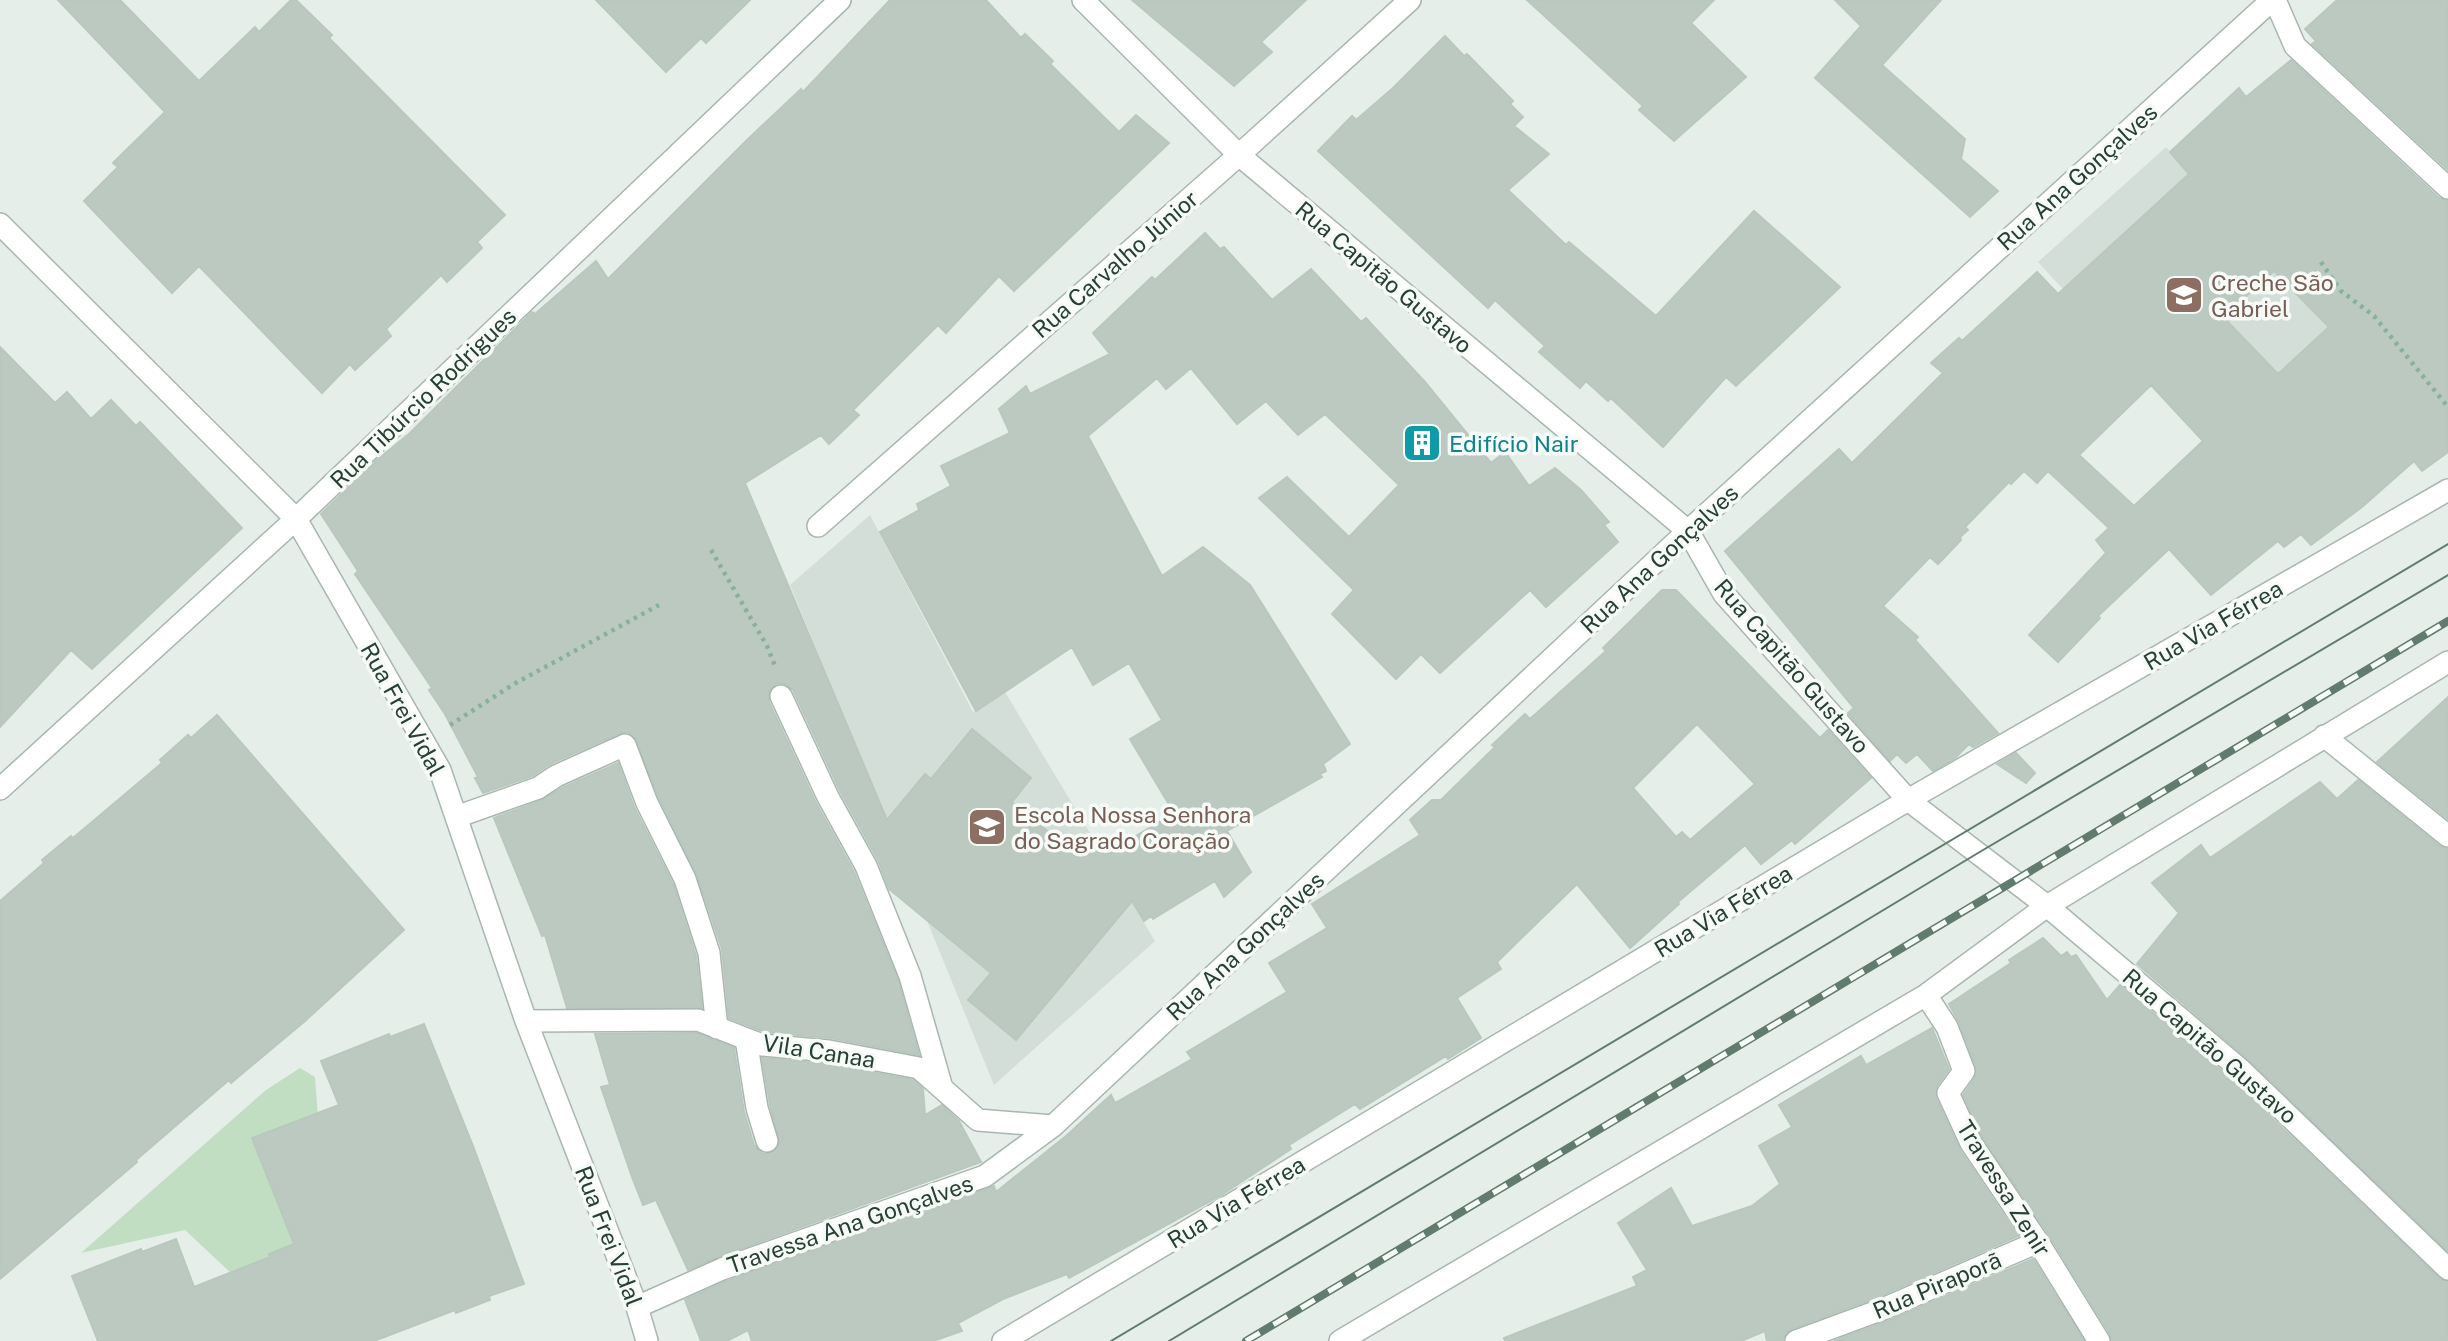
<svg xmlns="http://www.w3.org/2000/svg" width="2448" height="1341" font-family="'Public Sans',sans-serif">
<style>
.built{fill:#d4ded8}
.green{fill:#c1dec2}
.building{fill:#bcc9c1;stroke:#b9c8be;stroke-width:2;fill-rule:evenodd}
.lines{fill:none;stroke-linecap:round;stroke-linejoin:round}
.minor-casing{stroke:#a9b6af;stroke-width:24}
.path{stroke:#88b09b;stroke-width:4.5;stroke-dasharray:3.5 5;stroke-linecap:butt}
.minor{stroke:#fff;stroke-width:21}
.tram{stroke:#617b6e;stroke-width:2}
.rail-casing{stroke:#617b6e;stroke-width:8}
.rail{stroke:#f7fbf8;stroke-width:5;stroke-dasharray:16;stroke-linecap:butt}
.labels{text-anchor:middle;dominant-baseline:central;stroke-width:7;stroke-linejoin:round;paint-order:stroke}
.street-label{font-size:23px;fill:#264033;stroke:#f7fbf8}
.education-label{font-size:23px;fill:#785e54;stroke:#f7fbf8;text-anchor:start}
.culture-label{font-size:23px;fill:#0d838f;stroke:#f7fbf8;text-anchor:start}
</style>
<rect width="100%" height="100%" fill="#e6eee9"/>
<path class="built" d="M2166,147l163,180 -126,114 -165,-179z
M870,515l103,197 32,-20 150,249 -161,144 -204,-500z"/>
<path class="green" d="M300,1068l15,9 3,40 35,99 -121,58 -47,-44 -104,23 185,-163z"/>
<path class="building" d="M58,0h62l79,81 56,-54 4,5 32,-32h5l36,35 -3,3 176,177 -28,27 5,6 -35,34 -6,-7 -55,54 5,7 -36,34 -5,-6 -28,29 -123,-127 -27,27 -88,-92 34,-34 -5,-4 52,-51z
M596,0h154l-44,43 -5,-5 -35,34z
M890,0h96l35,38 4,-4 28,27 -3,3 69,68 17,-17 33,28 -155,148 -15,-15 -53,57 -8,-8 -85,85 6,5 -30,29 -8,-9 -76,48 142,337 38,-46 6,5 41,-50 59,49 -19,24 67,55 19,-13 6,11 70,-42 -44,-74 32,-19 -33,-57 -36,22 -21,-38 -96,64 -96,-179 39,-22 -2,-6 34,-18 -10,-20 69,-33 -11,-24 27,-23 4,8 80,-40 -17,-21 59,-56 3,3 50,-47 15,16 4,-2 48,53 39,-31 50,53 5,-4 59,64 66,81 14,-11 24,34 26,-18 26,22 28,32 -5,3 14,17 -72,65 -16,-17 -90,83 -19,-19 -25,25 -64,-65 22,-24 -95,-92 28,-21 62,60 50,-52 -74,-71 -27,21 -32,-34 -29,23 -46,-56 -25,21 -9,-11 -69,58 74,140 41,-29 47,38 100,159 -27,20 3,7 -6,3 2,3 -95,54 24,41 -27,25 -9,-16 -62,38 -2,-3 -7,5 -12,-20 -116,139 -48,-40 23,-27 -102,-84 -11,-29 -38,-69 -47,-101 -10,-7 -8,1 -7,10 1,8 47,101 38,69 44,108 21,75 -88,-17 -66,-6 -36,-14 -7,-69 -25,-74 -38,-77 -25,-63 -7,-3 -7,1 -70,31 -18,12 -49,17 -8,-15 3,-1 -33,-63 -16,-24 3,-2 -77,-114 3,-3 -37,-57 56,-54 33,-27 122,-121 3,2 61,-53 12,18 138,-138 55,-52 2,3z
M1132,0h174l-45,42 11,10 -38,34z
M1527,0h187l-23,23 55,54 -72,64 -35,-31 4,-4z
M1835,0h106l-59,65 83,74 -4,20 37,32 -28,26 -155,-139 46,-52z
M2337,0h111v170l-136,-126 4,-3 -11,-12z
M1445,36l19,20 3,-2 46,47 -3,3 13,13 -9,9 35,28 -41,36 58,55 3,-3 87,74 98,-105 86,76 -104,99 -10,-9 -63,70 -52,-49 -3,3 -22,-20 -6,7 -41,-36 6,-6 -50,-46 -7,8 -170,-157 34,-35 4,4 37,-32z
M2291,60l148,138 9,3v251l-26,19 -8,-10 -52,46 -51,38 -10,-11 -17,13 -6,-6 -67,54 -42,-46 -71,67 2,2 -42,44 -29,-27 77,-82 -10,-13 13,-12 -61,-57 -11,12 -13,-12 -13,13 -2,-2 -44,45 3,3 -8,7 1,3 -23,24 -8,-7 -47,49 35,31 -3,3 83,93 -25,14 -4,-3 -14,14 -22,13 -16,-17 -11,9 -9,-9 -7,7 -42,-48 6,-5 -129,-157 114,-102 13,14 91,-90 -12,-10 28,-25 3,3 75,-69 21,22 131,-120 -19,-22 69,-64 7,9zM2274,271l55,56 -51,47 -55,-57zM2151,385l52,56 -69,65 -55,-51z
M0,347l55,56 12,-11 24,27 20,-19 25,26 4,-4 102,106 -150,141 -21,-19 -71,77z
M1662,590h14l144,148 8,-8 43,48 -76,66 -3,-4 -31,24 -16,-19 -67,57 1,2 -49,44 -53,-64 -80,78 4,7 -44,29 24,40 -33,21 -2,-3 -86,53 -5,-5 -66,41 2,4 -71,47 -151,82 -2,-4 -64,25 -45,24 4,8 -29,10h-181l-4,-11 -21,11h-26l-16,-41 42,-19 267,-95 2,6 70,-56 45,-41 4,8 77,-44 -5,-7 100,-60 -18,-29 58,-35 -15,-24 108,-69 -10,-15 22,-20h9l54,-53 -3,-2 33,-31 5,5 76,-68 -3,-3zM1697,724l58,60 -65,56 -8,-8 -6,5 -43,-49z
M2448,697v122l-71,-57z
M217,715l187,215 -99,91 -74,62 -2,-3 -93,80 1,2 -137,117v-378l44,-38 -2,-3 29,-24 2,2 89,-75 -2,-3 28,-25 3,3z
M2016,753l19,20 -9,10 -29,-19z
M618,763l17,46 38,75 23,72 6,52h-135l-22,-73 -3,1 -48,-118 48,-18 20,-12z
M2358,780l82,66 8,3v402l-199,-191 -112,-96 42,-51 -27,-30 49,-38 9,13 110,-76 17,17z
M2043,938l18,18 6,-4 4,5 5,-2 31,45 13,-15 111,94 208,199 9,4v59h-336l-2,-7 -61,-99 -67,-98 -19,-42 12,-17 1,-11 -17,-45 -10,-18 62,-41 -2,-3z
M424,1024l49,122 51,138 -35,12 1,4 -34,13 -1,-3 -81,31h-276l-26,-65 69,-27 1,3 34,-13 18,48 76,-30 -1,-3 25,-10 -42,-106 87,-33 -18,-44 68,-27 1,3z
M1932,1028l17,41 -12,17 -1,12 24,52 58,86 -140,61 -87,32 -5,4 -3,8h-16l-2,-10 -24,10h-236l-1,-3 133,-52 -4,-9 14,-7 -29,-47 53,-35 21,38 60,-20 28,-22 -21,-38 33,-19 -13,-22 82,-49 5,9z
M696,1033l38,15 10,64 10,33 9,9 8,-1 9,-10 -10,-38 -8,-47 65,6 86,16 10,9 2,26 17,-10 17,16 22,41 -263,95 -30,13 -32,-70 -13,5 -11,-28 -31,-90 9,-2 -15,-51z
M2033,1259l51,82h-250l54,-20z"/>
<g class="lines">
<defs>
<path id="minor" d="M1083,0l156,155 449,376 36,63 184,206 139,106 193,163 208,200
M2275,0l20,46 153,142
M0,224l296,295 144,251 86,251 111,286 10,34
M818,526l421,-371 171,-155
M781,696l47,101 38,69 44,110 32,112
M2324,736l124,100
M0,789l296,-270 544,-519
M456,817l82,-29 18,-12 69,-31 22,58 38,76 24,74 8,75
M1926,995l21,32 17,44 -16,22 23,50 67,99 61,99
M526,1021l172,-1 64,25 67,6 90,17 59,52 75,6
M746,1039l11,69 10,33
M637,1307l85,-38 263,-93 68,-50 635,-595 584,-531
M1003,1341l905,-541 540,-310
M1340,1341l586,-346 121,-89 401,-244
M1796,1341l87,-32 155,-67"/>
</defs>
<use href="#minor" class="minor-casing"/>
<path class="path" d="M2321,262l20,29 33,25 74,91
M711,550l56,96 8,20
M450,725l64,-41 145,-79"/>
<use href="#minor" class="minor"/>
<path class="tram" d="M1111,1341l1337,-797
M1169,1341l809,-488 470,-278"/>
<defs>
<path id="rail" d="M1246,1341l1202,-720"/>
</defs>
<use href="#rail" class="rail-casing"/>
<use href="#rail" class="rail"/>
</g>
<defs>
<symbol id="school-square" viewBox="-11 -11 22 22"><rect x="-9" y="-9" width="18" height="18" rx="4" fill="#8d6e63" stroke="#f7fbf8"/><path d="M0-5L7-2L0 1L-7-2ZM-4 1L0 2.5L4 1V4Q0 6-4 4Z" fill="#fff"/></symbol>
<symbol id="building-square" viewBox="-11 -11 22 22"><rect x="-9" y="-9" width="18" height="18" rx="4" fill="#0f9aa8" stroke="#f7fbf8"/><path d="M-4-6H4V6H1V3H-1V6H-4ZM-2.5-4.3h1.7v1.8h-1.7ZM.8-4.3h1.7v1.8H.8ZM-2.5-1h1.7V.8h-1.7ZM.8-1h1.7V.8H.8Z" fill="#fff"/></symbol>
</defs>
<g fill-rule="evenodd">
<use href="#school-square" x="2162" y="273" width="44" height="44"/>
<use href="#building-square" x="1400" y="421" width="44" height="44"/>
<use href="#school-square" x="965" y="805" width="44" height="44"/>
</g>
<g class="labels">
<g class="street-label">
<text transform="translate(2077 177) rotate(-42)">Rua Ana Gonçalves</text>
<text transform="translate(1115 264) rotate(-41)">Rua Carvalho Júnior</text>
<text transform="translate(1384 277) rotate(40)">Rua Capitão Gustavo</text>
<text transform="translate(423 398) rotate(-44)">Rua Tibúrcio Rodrigues</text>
<text transform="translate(1659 559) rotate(-43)">Rua Ana Gonçalves</text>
<text transform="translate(2213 625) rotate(-30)">Rua Via Férrea</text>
<text transform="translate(1792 666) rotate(49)">Rua Capitão Gustavo</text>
<text transform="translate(403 709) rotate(61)">Rua Frei Vidal</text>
<text transform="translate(1723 911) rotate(-31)">Rua Via Férrea</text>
<text transform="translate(1245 946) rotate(-43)">Rua Ana Gonçalves</text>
<text transform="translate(2210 1046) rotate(41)">Rua Capitão Gustavo</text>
<text transform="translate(819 1051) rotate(9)">Vila Canaa</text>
<text transform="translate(2004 1188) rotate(58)">Travessa Zenir</text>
<text transform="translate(1236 1202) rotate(-31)">Rua Via Férrea</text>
<text transform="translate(850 1224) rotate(-19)">Travessa Ana Gonçalves</text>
<text transform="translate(609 1236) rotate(69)">Rua Frei Vidal</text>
<text transform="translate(1937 1285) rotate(-23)">Rua Piraporã</text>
</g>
<g class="education-label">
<text x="2211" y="282">Creche São<tspan x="2211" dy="26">Gabriel</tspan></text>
<text x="1014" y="814">Escola Nossa Senhora<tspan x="1014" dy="26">do Sagrado Coração</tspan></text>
</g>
<g class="culture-label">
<text x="1449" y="443">Edifício Nair</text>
</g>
</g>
</svg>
